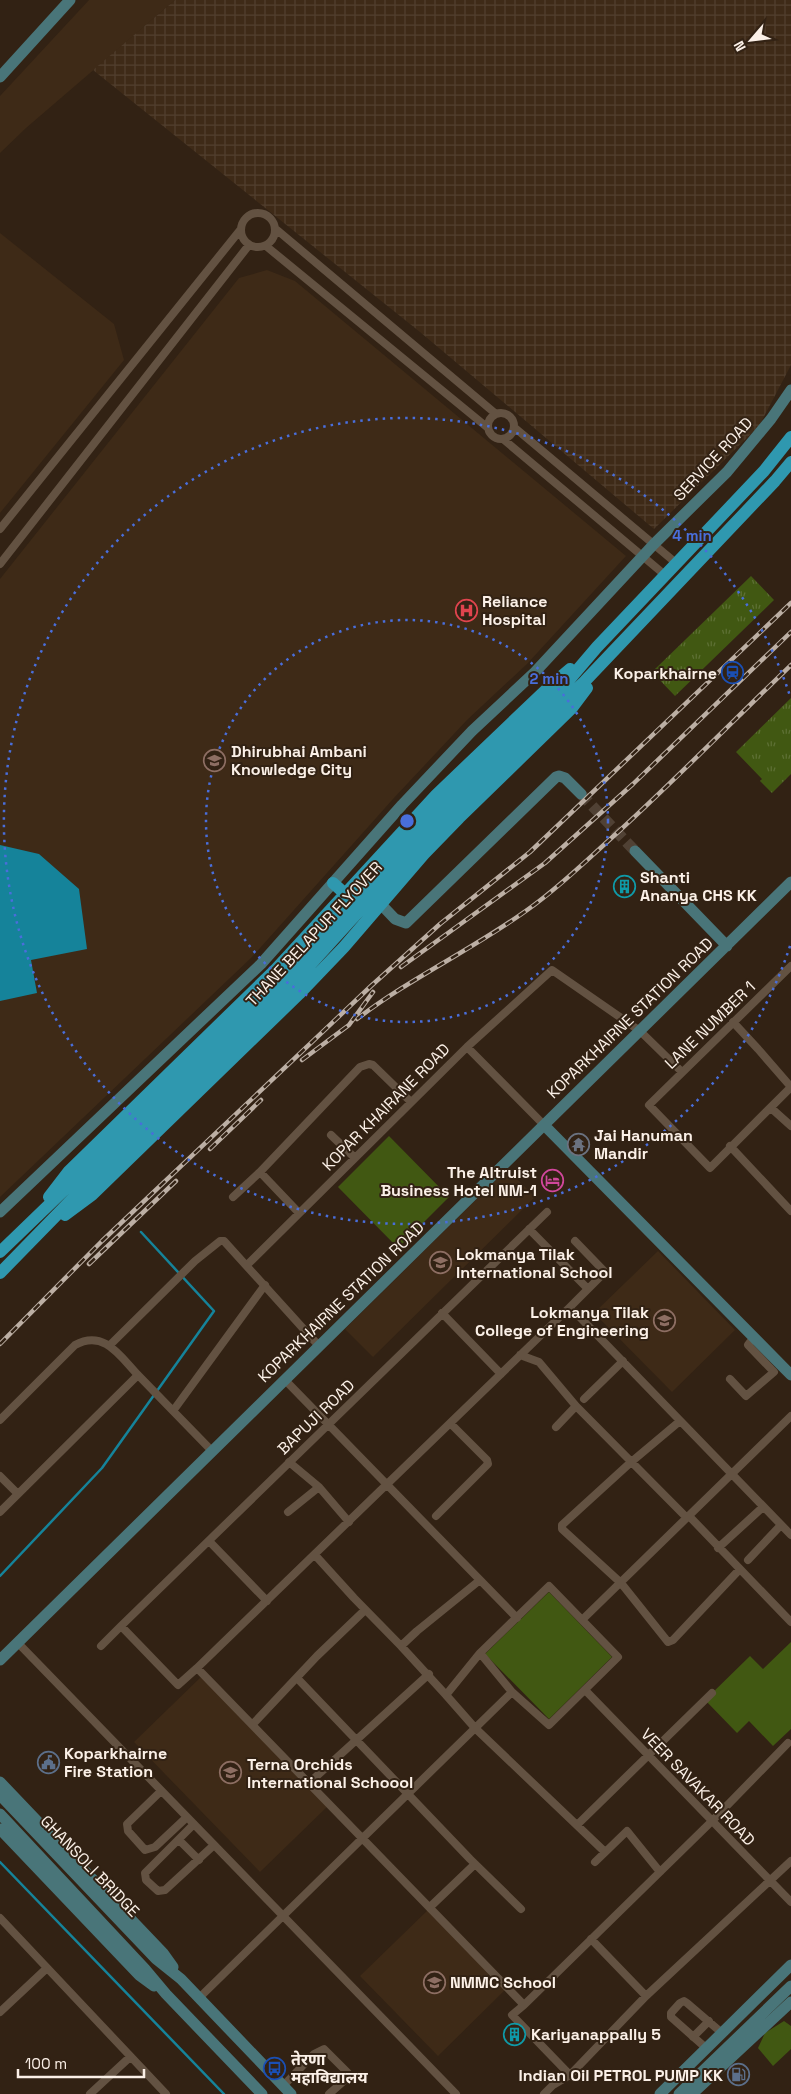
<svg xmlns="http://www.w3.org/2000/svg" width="791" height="2094" font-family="'Space Grotesk','Noto Sans Devanagari',sans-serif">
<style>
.built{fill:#3e2a17}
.industrial{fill:url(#industrial-grid)}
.grass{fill:url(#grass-tufts)}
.green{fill:#415812}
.water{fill:#15839a}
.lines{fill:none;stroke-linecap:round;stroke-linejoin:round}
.stream{stroke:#15839a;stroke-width:2.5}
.secondary-tunnel{stroke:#504134;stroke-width:11;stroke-dasharray:11 5.5;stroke-linecap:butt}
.street{stroke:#635242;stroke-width:8}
.secondary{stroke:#497579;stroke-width:11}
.primary{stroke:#2f98af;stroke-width:12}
.rail-casing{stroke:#bcafa4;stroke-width:4.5}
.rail{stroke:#322214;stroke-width:2.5;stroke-dasharray:8;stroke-linecap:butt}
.ring{fill:none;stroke:#496edb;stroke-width:2.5;stroke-dasharray:2.5 5}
.labels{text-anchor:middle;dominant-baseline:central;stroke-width:4;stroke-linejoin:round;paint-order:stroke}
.street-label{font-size:16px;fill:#fbf0e7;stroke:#322214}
.poi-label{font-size:16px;font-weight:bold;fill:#fbf0e7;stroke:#322214;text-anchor:start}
.centre{fill:#496edb;stroke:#322214;stroke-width:2.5}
.ring-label{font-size:15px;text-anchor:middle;font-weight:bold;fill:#496edb;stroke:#322214;stroke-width:4;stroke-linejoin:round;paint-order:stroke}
</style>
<defs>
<pattern id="industrial-grid" width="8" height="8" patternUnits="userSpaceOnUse" patternTransform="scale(1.25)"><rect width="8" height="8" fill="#3e2a17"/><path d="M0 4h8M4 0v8" fill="none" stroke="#513f2e"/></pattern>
<pattern id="grass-tufts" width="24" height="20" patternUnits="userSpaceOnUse" patternTransform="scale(1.25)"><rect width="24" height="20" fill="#415812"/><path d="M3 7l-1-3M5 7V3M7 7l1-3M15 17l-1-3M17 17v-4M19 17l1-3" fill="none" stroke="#5d7034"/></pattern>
</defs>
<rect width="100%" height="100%" fill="#322214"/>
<path class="built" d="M89,0h86l-149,128 -26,25v-57z
M0,233l114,91 10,36 -124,153z
M267,270l28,11 331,275 -99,108 -60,56 -74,79 -141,158 -252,240v-618l239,-301z
M507,1169l28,28 -162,160 -28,-28z
M658,1251l77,79 -63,62 -78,-79z
M203,1675l126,130 -69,67 -126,-130z
M430,1908l77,80 -69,68 -78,-80z"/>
<path class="industrial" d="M175,0h616v365l-32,61 -105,103 -234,-197 -327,-262z"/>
<path class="grass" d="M751,576l23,24 -99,96 -23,-24z
M791,698v76l-19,19 -12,-12 2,-2 -26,-27z"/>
<path class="green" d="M389,1136l60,61 -51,51 -60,-61z
M549,1592l63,65 -63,62 -64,-65z
M791,1642v87l-18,17 -24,-25 -12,12 -32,-33 45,-44 13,13z
M784,2021l7,5v23l-18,17 -15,-18 7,-15z"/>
<path class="water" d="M0,845l39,9 40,35 8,60 -56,11 6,33 -37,8z"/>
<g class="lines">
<path class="stream" d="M0,1576l102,-108 112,-157 -73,-79
M0,1862l224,232"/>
<path class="secondary-tunnel" d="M581,794l54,57"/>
<path class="street" d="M241 230a17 17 0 1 1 34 0a17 17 0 1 1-34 0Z
M277,230l219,184
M266,246l222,182
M488 426a13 13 0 1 1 26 0a13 13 0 1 1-26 0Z
M515,428l161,135
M503,439l162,136
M0,529l241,-300
M0,564l249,-319
M791,966l-142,139 61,63 81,-81
M733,1022l25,27 33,38
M467,1047l85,-77 88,61 42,41
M771,1108l20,18
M331,1135l24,23
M730,1146l61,65
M233,1197l27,-25
M299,1213l-39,-41 100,-105 9,-3 4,1 38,37
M529,1229l59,60
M247,1265l220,-218 77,78
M570,1307l35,-35 -30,-31
M442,1313l59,61
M110,1345l85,-84 25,-20h4l95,105
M520,1355l19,7 37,44 111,112
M138,1375l74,76
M730,1379l16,17 28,-24 -26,-27 6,-8
M285,1380l232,238
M584,1399l39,-38
M173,1411l92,-126
M0,1420l75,-75c29,-16 45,11 63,30l-138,137
M680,1421l-50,42 -68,62v4l59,54 47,59 5,-2 66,-70
M556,1427l20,-21
M289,1462l30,25 30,35
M0,1476l18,18
M288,1512l31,-25
M436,1516l52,-52 -1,-4 -36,-36
M689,1516l102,106
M209,1541l58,60
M718,1548l45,-41
M315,1555l39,43 47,48 16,-15 63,-51
M748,1560l33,-35
M549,1586l69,71 -69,68 -37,-33 -32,-39z
M582,1620l209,-204
M121,1626l426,-414
M18,1643l438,451
M101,1646l20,-20 57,59 19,-17
M401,1646l45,49
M480,1653l-34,42 29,33 130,124
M297,1678l173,181 51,50
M585,1690l206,212
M253,1724l64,-68 48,-46
M788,1743l-76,78 -188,184 -327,-337 373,-361 221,228
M309,1783l120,-109
M161,1791l-34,33 1,7 17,19 10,-3 32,-30
M194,1824l-49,49 1,7 12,11 7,-1 49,-45
M577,1825l135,-132
M179,1840l20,20
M595,1862l32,-31 33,41
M430,1907l45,-43
M0,1918l166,176
M591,1939l55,57
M199,1998l313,-306
M524,2005l-12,10 58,60
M0,2012l47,-44
M693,2037l16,-16
M706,2048l-35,-31v-4l9,-10 4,-2 3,2 35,30
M283,2086l31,-32 10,-5 24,24 -2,6 -17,15
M90,2094l40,-37
M544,2094l9,-9 17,-10 76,-79 145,-135"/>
<path class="secondary" d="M0,77l70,-77
M635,851l92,95
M375,898l20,21 11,4 150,-146 3,-1 6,2 16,16
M544,1125l247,250
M0,1212l261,-248 141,-159 70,-74 63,-59 119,-128 73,-72 44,-53 20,-29
M0,1660l791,-778
M0,1782l163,171 10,14
M0,1795l156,164 25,20 110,115
M0,1814l145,155 21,25 96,100
M0,1829l139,146 15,11
M660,2094l131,-129
M679,2094l112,-108
M692,2094l99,-92"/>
<path class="primary" d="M333,883l19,17
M49,1197l20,-26 206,-201 161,-175 114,-109 20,-17
M65,1215l27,-20 207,-201 45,-47 80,-93 35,-36 113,-110 15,-20
M0,1252l283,-273 159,-174 115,-111 40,-47 167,-176 27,-34
M0,1273l84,-86 207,-201 158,-174 136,-131 190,-200 16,-19"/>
<defs>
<path id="rail" d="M401,967l144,-104 88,-79 158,-152
M357,1019c56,-43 121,-72 177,-114 30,-22 56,-48 83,-72 59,-54 116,-112 174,-168
M302,1060l47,-35 24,-33
M210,1149l51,-49
M89,1264l87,-83
M0,1344l102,-103 269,-255 69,-62 90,-72 261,-249"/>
</defs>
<use href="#rail" class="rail-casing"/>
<use href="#rail" class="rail"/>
</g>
<g class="ring">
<circle cx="407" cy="821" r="201"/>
<path d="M790 946A403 403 0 1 1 790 696"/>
</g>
<defs>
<symbol id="hospital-ring" viewBox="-11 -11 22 22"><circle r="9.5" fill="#322214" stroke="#e0444e" stroke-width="1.5"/><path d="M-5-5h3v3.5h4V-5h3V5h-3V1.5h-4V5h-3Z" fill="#e0444e"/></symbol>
<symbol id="station-ring" viewBox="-11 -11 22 22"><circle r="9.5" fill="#322214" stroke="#1a4fb4" stroke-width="1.5"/><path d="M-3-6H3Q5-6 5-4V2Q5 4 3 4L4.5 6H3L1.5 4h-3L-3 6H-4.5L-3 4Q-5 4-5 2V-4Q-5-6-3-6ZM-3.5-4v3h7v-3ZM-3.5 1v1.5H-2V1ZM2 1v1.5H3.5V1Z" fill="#1a4fb4"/></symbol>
<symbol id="university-ring" viewBox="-11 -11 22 22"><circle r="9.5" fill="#322214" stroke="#8d6e63" stroke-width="1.5"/><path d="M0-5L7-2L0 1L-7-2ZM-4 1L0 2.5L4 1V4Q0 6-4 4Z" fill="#8d6e63"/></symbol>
<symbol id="building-ring" viewBox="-11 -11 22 22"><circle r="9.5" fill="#322214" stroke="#0f9aa8" stroke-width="1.5"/><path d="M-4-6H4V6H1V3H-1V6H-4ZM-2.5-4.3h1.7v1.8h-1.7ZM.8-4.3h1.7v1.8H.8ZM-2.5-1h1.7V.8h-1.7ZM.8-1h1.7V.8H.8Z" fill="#0f9aa8"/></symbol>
<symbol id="temple-ring" viewBox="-11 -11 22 22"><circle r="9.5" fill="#322214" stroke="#6b7280" stroke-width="1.5"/><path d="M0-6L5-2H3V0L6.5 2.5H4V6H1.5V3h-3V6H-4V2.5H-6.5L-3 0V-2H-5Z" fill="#6b7280"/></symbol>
<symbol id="hotel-ring" viewBox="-11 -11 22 22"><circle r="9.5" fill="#322214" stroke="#d1479c" stroke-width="1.5"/><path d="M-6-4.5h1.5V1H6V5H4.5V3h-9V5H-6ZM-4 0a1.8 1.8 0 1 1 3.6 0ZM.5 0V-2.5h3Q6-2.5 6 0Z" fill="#d1479c"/></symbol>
<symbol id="school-ring" viewBox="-11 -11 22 22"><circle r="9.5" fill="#322214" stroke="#8d6e63" stroke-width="1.5"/><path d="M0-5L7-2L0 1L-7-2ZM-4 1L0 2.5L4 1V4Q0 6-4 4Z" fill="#8d6e63"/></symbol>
<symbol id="civic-ring" viewBox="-11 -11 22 22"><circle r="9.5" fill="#322214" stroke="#5c6f8a" stroke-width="1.5"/><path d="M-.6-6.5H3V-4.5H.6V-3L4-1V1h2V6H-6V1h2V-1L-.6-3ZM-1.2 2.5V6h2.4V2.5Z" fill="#5c6f8a"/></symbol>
<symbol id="bus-ring" viewBox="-11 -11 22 22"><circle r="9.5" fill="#322214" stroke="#1a4fb4" stroke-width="1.5"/><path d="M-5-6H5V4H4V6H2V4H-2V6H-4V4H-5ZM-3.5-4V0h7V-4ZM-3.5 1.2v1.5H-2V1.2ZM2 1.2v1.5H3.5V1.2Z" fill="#1a4fb4"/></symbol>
<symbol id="fuel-ring" viewBox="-11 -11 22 22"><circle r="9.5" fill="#322214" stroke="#5c6f8a" stroke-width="1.5"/><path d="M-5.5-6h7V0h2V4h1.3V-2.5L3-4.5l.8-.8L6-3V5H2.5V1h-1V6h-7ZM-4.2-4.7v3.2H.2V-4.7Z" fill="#5c6f8a"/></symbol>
</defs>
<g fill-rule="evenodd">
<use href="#hospital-ring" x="454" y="598" width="25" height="25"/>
<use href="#station-ring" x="720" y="660" width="25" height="25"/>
<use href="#university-ring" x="202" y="748" width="25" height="25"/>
<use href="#building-ring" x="612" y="874" width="25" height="25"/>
<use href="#temple-ring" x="566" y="1132" width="25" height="25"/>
<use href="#hotel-ring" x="540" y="1168" width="25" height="25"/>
<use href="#school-ring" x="428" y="1250" width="25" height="25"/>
<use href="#university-ring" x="652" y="1308" width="25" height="25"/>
<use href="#civic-ring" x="36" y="1750" width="25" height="25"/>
<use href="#school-ring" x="218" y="1760" width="25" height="25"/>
<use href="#school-ring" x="422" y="1970" width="25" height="25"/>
<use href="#building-ring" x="502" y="2022" width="25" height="25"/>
<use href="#bus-ring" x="262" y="2056" width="25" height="25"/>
<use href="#fuel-ring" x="726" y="2062" width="25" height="25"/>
</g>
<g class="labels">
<g class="street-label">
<text transform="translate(713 459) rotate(-47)">SERVICE ROAD</text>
<text transform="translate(314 934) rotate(-47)">THANE BELAPUR FLYOVER</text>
<text transform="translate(630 1018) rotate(-44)">KOPARKHAIRNE STATION ROAD</text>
<text transform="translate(710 1025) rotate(-44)">LANE NUMBER 1</text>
<text transform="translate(386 1107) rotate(-45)">KOPAR KHAIRANE ROAD</text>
<text transform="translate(341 1302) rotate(-44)">KOPARKHAIRNE STATION ROAD</text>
<text transform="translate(316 1417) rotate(-44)">BAPUJI ROAD</text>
<text transform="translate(698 1787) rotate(46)">VEER SAVAKAR ROAD</text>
<text transform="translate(90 1866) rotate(46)">GHANSOLI BRIDGE</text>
</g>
<g class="poi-label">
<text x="482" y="601">Reliance<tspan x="482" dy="18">Hospital</tspan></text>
<text x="717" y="673" text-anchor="end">Koparkhairne</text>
<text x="231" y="751">Dhirubhai Ambani<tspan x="231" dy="18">Knowledge City</tspan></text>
<text x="640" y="877">Shanti<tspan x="640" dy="18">Ananya CHS KK</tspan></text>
<text x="594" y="1135">Jai Hanuman<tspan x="594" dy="18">Mandir</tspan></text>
<text x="537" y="1172" text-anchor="end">The Altruist<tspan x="537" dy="18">Business Hotel NM-1</tspan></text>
<text x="456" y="1254">Lokmanya Tilak<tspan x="456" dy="18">International School</tspan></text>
<text x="649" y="1312" text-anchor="end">Lokmanya Tilak<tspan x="649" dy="18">College of Engineering</tspan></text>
<text x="64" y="1753">Koparkhairne<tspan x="64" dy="18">Fire Station</tspan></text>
<text x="247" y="1764">Terna Orchids<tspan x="247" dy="18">International Schoool</tspan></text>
<text x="450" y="1982">NMMC School</text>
<text x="531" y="2034">Kariyanappally 5</text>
<text x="291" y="2059">तेरणा<tspan x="291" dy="18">महाविद्यालय</tspan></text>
<text x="723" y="2075" text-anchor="end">Indian Oil PETROL PUMP KK</text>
</g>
</g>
<circle cx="407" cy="821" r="8" class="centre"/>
<g class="ring-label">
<text x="692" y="541">4 min</text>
<text x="549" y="684">2 min</text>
</g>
<g transform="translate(751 40) rotate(242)" stroke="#322214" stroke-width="4" paint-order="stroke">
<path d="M0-4L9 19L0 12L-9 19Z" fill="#fbf0e7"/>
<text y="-8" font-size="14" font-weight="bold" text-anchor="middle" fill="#fbf0e7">N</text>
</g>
<path d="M18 2069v8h126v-8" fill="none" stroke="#fbf0e7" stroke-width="2.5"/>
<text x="25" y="2069" font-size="15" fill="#fbf0e7" stroke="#322214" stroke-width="4" paint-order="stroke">100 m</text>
</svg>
